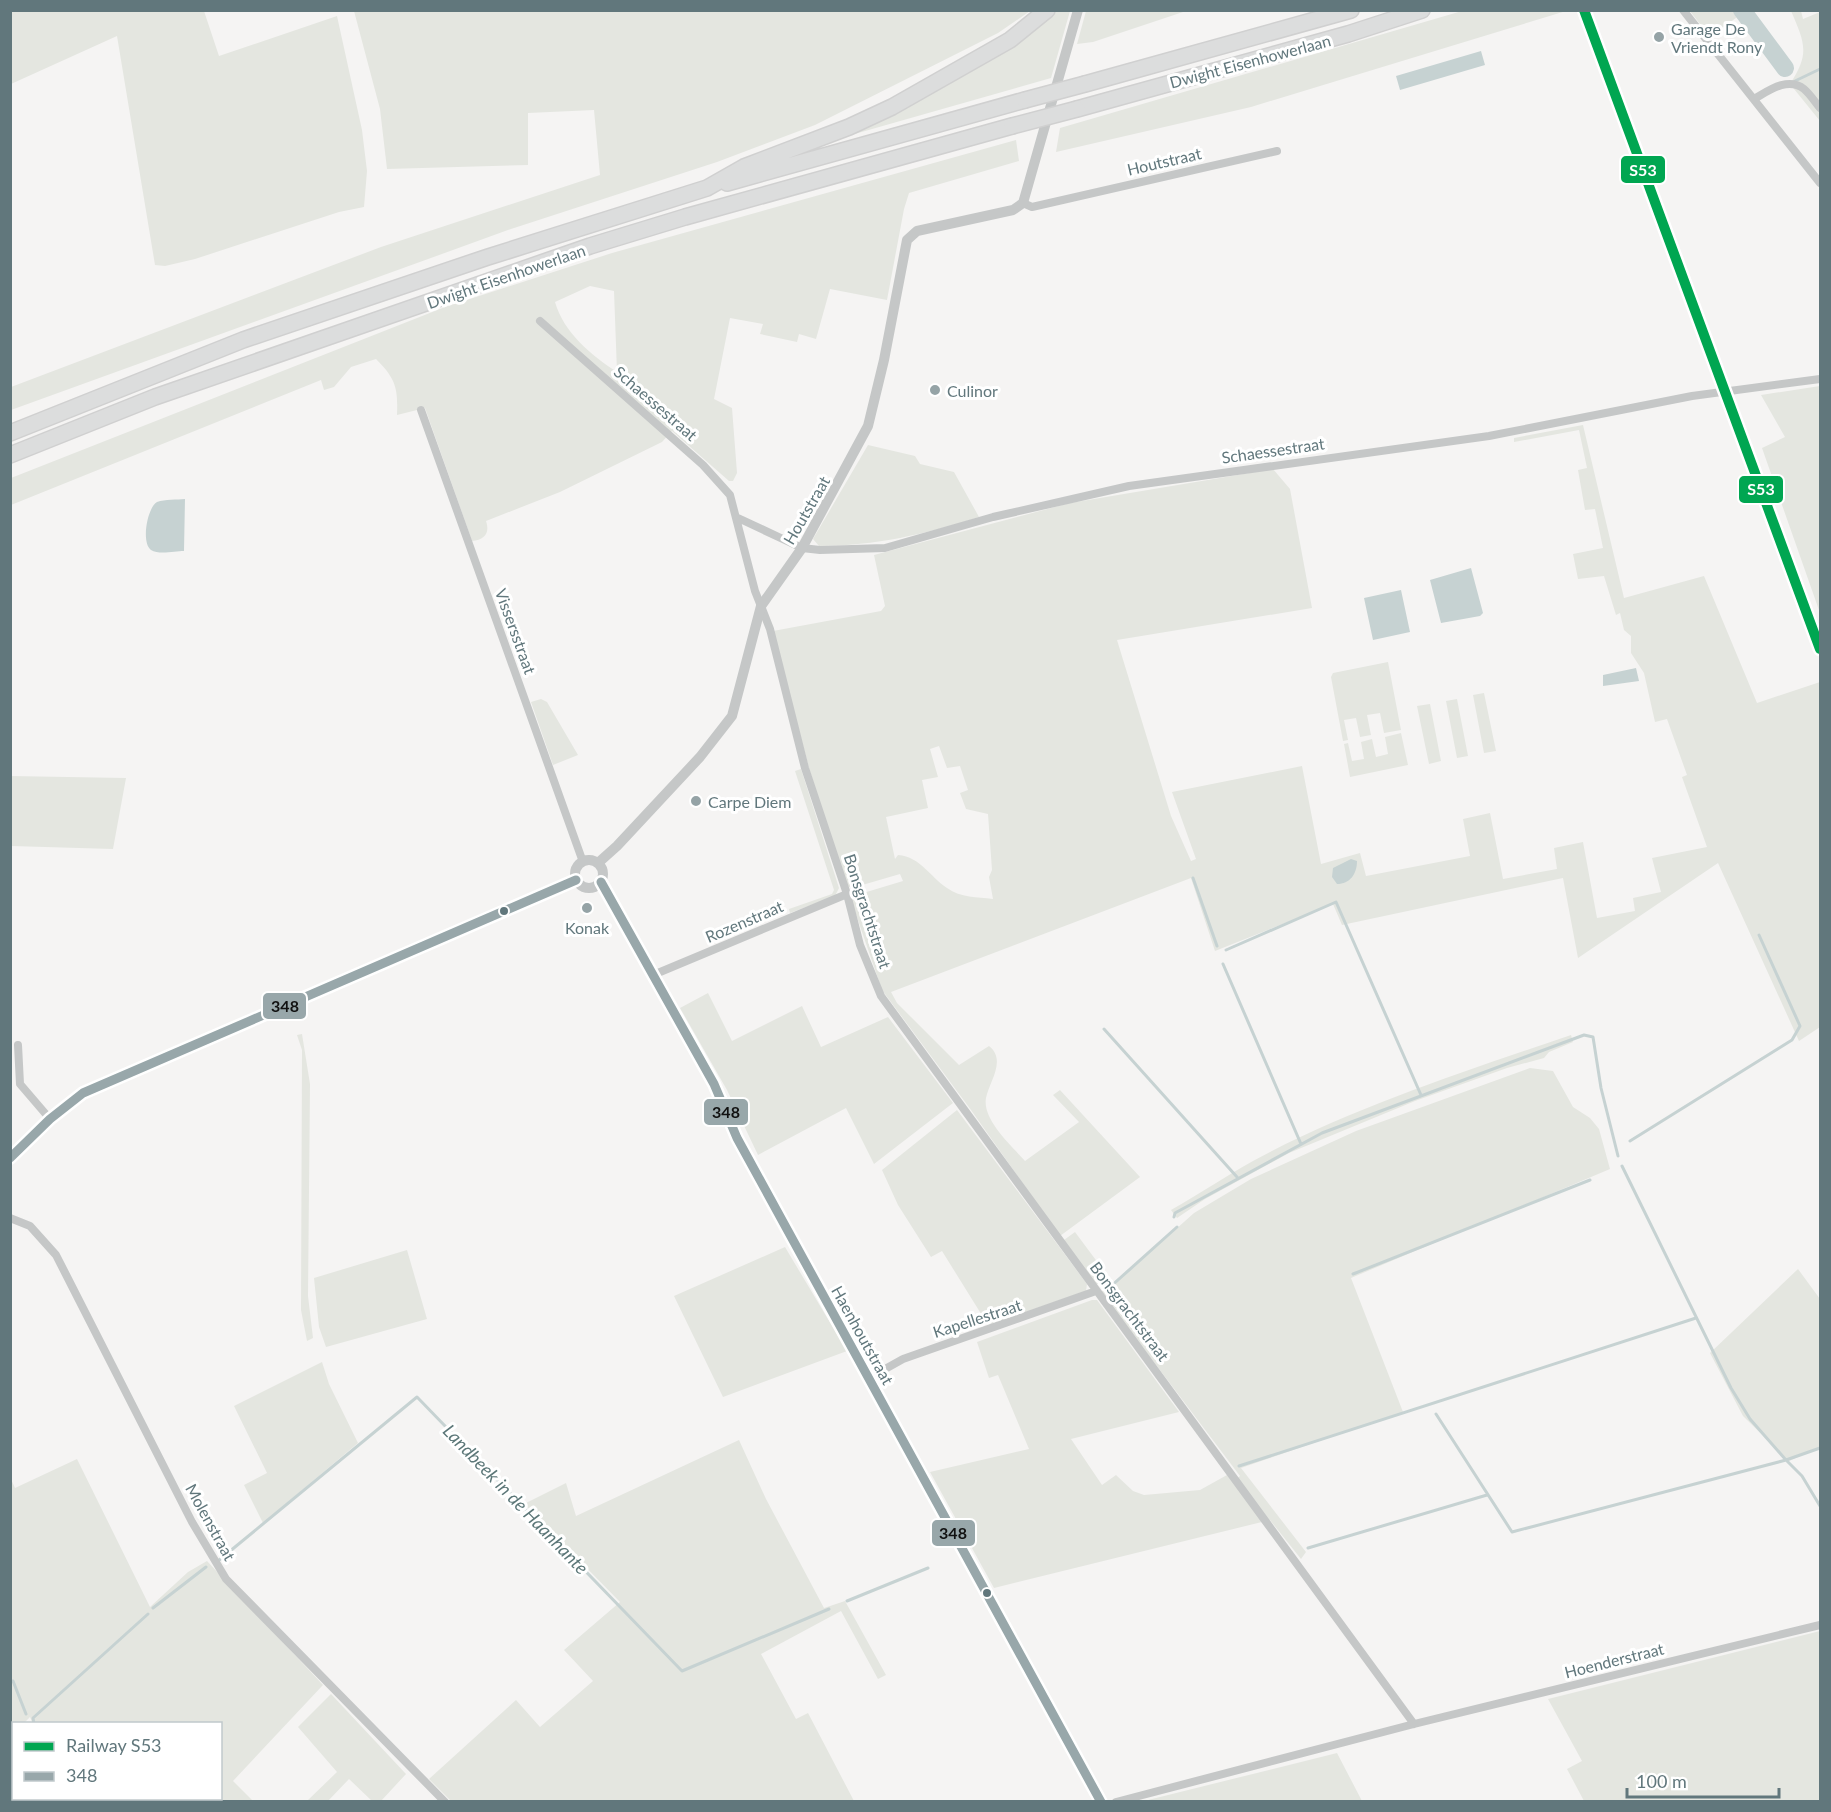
<svg xmlns="http://www.w3.org/2000/svg" width="1831" height="1812" font-family="Lato,sans-serif">
<style>
.green{fill:#e4e6e0;fill-rule:evenodd}
.water{fill:#c6d2d2}
.lines{fill:none;stroke-linecap:round;stroke-linejoin:round}
.stream{stroke:#c6d2d2;stroke-width:3}
.river{stroke:#c6d2d2;stroke-width:18}
.motorway-casing{stroke:#d0d0d0;stroke-width:18}
.minor{stroke:#c5c7c7;stroke-width:8}
.tertiary{stroke:#c5c7c7;stroke-width:10}
.motorway{stroke:#dcdddd;stroke-width:15}
.motorway-bridge-casing{stroke:#d0d0d0;stroke-width:18;stroke-linecap:butt}
.motorway-bridge{stroke:#dcdddd;stroke-width:15}
.bus-1-casing{stroke:#fff;stroke-width:14}
.bus-1{stroke:#98a7aa;stroke-width:9}
.rail-1-casing{stroke:#fff;stroke-width:15}
.rail-1{stroke:#00a651;stroke-width:10}
.poi-dot{fill:#95a3a6;stroke:#fff;stroke-width:2}
.bus-dot{fill:#61777c;stroke:#fff;stroke-width:2}
.labels{text-anchor:middle;dominant-baseline:central;stroke-width:6;stroke-linejoin:round;paint-order:stroke}
.poi-label{font-size:16px;fill:#61777c;stroke:#fff;text-anchor:start}
.street-label{font-size:16px;fill:#61777c;stroke:#fff}
.water-label{font-size:18px;font-style:italic;fill:#5c7778;stroke:#fff}
.line-badge{stroke:#fff;stroke-width:2}
.badge-label{font-size:16px;text-anchor:middle;font-weight:bold;fill:#fff}
.pale-badge-label{font-size:16px;text-anchor:middle;font-weight:bold;fill:#111}
</style>
<rect width="100%" height="100%" fill="#f5f4f3"/>
<path class="green" d="M1189,10l-96,32 -16,2 9,-33z
M10,11h194l15,45 118,-40 25,114 5,41 -3,36 -25,5 -144,47 -30,7 -10,-1 -38,-229 -106,48z
M354,11v-1l676,1 -32,22 -183,92 -98,37 -206,67 -500,181v-23l370,-140 219,-72 -6,-65 -66,3v52l-141,4 -7,-60z
M1053,11h17l-19,67 -200,57 -1,-4z
M1462,11h104l-315,96 -195,45 4,-24z
M1690,11h47l3,4 -30,22z
M1791,11h10l2,8 17,-7v109l-30,-37c20,-30 15,-41 1,-73z
M1016,140l3,21 -110,32 -5,16 -17,91 -57,-11 -14,50 -17,-5 -2,8 -37,-8 3,-10 -33,-6 -16,81 18,9 5,65 -4,8h-4l-57,-50 -10,11 -102,50 -74,29c4,12 -1,19 -14,20l-47,-133 -28,7c1,-27 -1,-36 -21,-56l-25,8 -17,20 -10,3 -3,-10 -310,125v-27l434,-171 167,-54zM590,286l24,5 3,81c-26,-17 -53,-39 -62,-70z
M1820,386v227l-58,-165 23,-11 -24,-42z
M1583,425l41,173 80,-22 53,127 63,-21v345l-21,14 -81,-178 -140,95 -15,-80 -221,47 -9,-21 -118,47 -24,-73 -300,114 6,11 62,62 30,-19c18,14 0,36 -3,52 -4,22 26,48 39,63l54,-39 -26,-27 7,-5 80,87 -80,59 -89,-126 -89,-120 -32,-93 53,-16 -3,-7 -48,14 -7,-3 -36,-117 -36,-137 108,-20 4,-5 -11,-51 196,-52 203,-34 17,20 22,119 -195,32 54,176 20,45 5,-2 -24,-67 130,-26 19,98 39,-11 6,23 104,-20 -7,-37 27,-6 13,66 54,-10 -3,-21 29,-6 14,76 38,-7 -2,-13 28,-6 -9,-34 55,-11 -25,-70 5,-2 -20,-56 -12,3 -11,-49 -13,-20v-17l-7,-6 -4,-17 -4,2 -12,-39 -26,3 -5,-25 30,-6 -8,-39 -10,1 -7,-40 9,-2 -8,-38 -65,12v-4zM939,746l8,22 13,-2 8,24 -8,3 6,16 22,5 4,56 -3,7 4,22c-16,-2 -32,-1 -46,-11 -17,-11 -26,-31 -49,-33l-3,4 -9,-42 42,-9 -6,-28 16,-3 -8,-28z
M868,445l47,11 5,8 34,8 25,45c-53,17 -104,29 -160,29l-6,-7z
M1388,662l13,68 -17,3 -4,-20 -13,2 4,20 -11,2 -4,-19 -12,2 4,20 -5,1 -12,-64 2,-4z
M1484,693l12,58 -12,2 -11,-58z
M541,699l6,3 31,53 -25,10 -22,-63z
M1457,699l11,57 -11,2 -11,-57z
M1430,704l11,57 -12,3 -12,-58z
M1401,733l7,32 -58,12 -6,-33 4,-1 4,18 12,-2 -3,-17 11,-3 4,18 12,-3 -3,-17z
M801,769l38,119 -4,8 -45,17 -1,-4 43,-15 2,-4 -39,-119z
M10,776l116,2 -13,71 -102,-3z
M708,993l24,48 70,-35 19,41 67,-30 65,86 -79,61 -28,-56 -88,47 -31,-65 -47,-82z
M302,1034l8,50 -2,212 5,42 -6,3 -6,-31 1,-260 -5,-15z
M1571,1035l2,7 -24,10 -5,6 -37,10 -92,33 -126,52 -84,46 -28,19 -6,-8c28,-16 55,-34 82,-49 98,-53 213,-90 318,-126z
M1530,1068l23,3 20,36 17,11 9,11 11,40 -259,109 52,134 -162,56 65,84 -5,7 -31,-39 -276,68 -64,-116 99,-23 -31,-74 -9,3 -12,-36 115,-42h5l82,112 -108,27 31,46 14,-10 17,16 11,4 56,-5 27,-15 6,7 7,-6 -139,-184 36,-28 57,-51 57,-34 105,-48z
M957,1110l130,174 -1,7 -98,34 -46,-74 -11,6 -33,-52 -16,-35z
M1075,1232l32,43 -11,10 -32,-45z
M785,1247l62,104 -124,46 -49,-101z
M407,1250l20,69 -101,28 -7,-20 -5,-49z
M1798,1269l22,30v148l-31,14 -46,-45 -33,-63z
M322,1362l7,22 29,59 -95,80 -19,-38 23,-12 -33,-67z
M739,1440l27,59 58,109 21,-7 41,74 -8,4 -37,-68 -80,43 35,65 12,-6 46,88h-403l-22,-22 87,-79 24,27 53,-46 -29,-31 56,-48 -96,-98 42,-21 10,33z
M77,1459l73,148 38,-35 19,-11 116,124 -90,96 20,20 -182,1 -1,-3 150,-1v-74h-187l-3,-7 -6,6 -10,1 -1,12 -2,4 -1,-263 5,11z
M1820,1631v170h-236l-17,-32 15,-8 -34,-62z
M331,1694l75,80 -25,27h-9l-23,-22 -21,22h-21l30,-29 -39,-45z
M1337,1753l25,48h-218z"/>
<path class="water" d="M1481,51l4,14 -85,25 -4,-14z
M185,499l-1,52c-9,0 -25,4 -33,-1 -10,-7 -4,-42 6,-48 8,-3 20,-2 28,-3z
M1471,568l12,45 -3,3 -39,7 -11,-43z
M1401,590l9,42 -37,8 -9,-42z
M1636,668l3,13 -36,5v-11z
M1351,859l6,2c0,13 -7,23 -20,23l-5,-7 1,-9z"/>
<g class="lines">
<path class="stream" d="M1795,81l25,-12
M1193,878l24,68
M1226,950l110,-48 85,193
M1223,964l78,180
M1104,1029l133,148
M1630,1141l162,-101 8,-14 -41,-91
M1622,1166l109,222 19,31 36,41 34,-12
M1174,1217l1,-4 147,-80 262,-98 9,2 8,51 17,68
M1353,1274l237,-94
M1109,1288l68,-61
M1436,1414l76,118 274,-72 16,16 18,30
M1239,1466l457,-148
M1308,1548l179,-53
M218,1561l199,-164 265,274 147,-62
M847,1601l81,-33
M153,1608l53,-41
M10,1682l3,-1 13,33
M34,1724l-1,-6 115,-104
M70,1798l1,4"/>
<path class="river" d="M1742,10l43,58"/>
<defs>
<path id="motorway" d="M1085,84l266,-74
M1077,109l271,-75 74,-24
M727,183l298,-83
M10,433l233,-93 245,-83 219,-69 37,-21 105,-40 43,-20 118,-67 37,-30
M10,455l145,-58 435,-151 95,-29 327,-91"/>
</defs>
<use href="#motorway" class="motorway-casing"/>
<path class="minor" d="M1683,10l137,173
M1754,99c14,-8 34,-23 50,-10 6,5 11,13 16,19
M1023,203l9,4 245,-56
M540,321l163,144 27,30 25,96 15,38 35,139 42,126 13,51 21,51 533,728
M421,410l162,452
M738,518l64,30 18,2 65,-2 108,-31 136,-31 360,-50 203,-40 128,-17
M653,975l194,-81
M18,1045l2,39 30,35
M10,1218l20,8 26,29 136,267 34,57 219,223
M869,1378l34,-19 193,-68
M1116,1802l298,-78 406,-99"/>
<path class="tertiary" d="M575 874a14 14 0 1 1 28 0a14 14 0 1 1-28 0Z
M598,863l19,-17 83,-89 32,-41 29,-110 41,-58 66,-122 16,-66 23,-120 10,-9 96,-21 10,-7 55,-193
M601,882l113,202 23,54 364,664
M10,1159l40,-40 33,-26 493,-213"/>
<use href="#motorway" class="motorway"/>
<defs>
<path id="motorway-bridge" d="M1025,100l60,-16
M1012,126l65,-17"/>
</defs>
<use href="#motorway-bridge" class="motorway-bridge-casing"/>
<use href="#motorway-bridge" class="motorway-bridge"/>
<defs>
<path id="bus-1" d="M601,882l113,202 23,54 364,664
M10,1158l40,-39 33,-26 493,-213"/>
</defs>
<use href="#bus-1" class="bus-1-casing"/>
<use href="#bus-1" class="bus-1"/>
<defs>
<path id="rail-1" d="M1584,10l236,639"/>
</defs>
<use href="#rail-1" class="rail-1-casing"/>
<use href="#rail-1" class="rail-1"/>
</g>
<g class="poi-dot">
<circle cx="1659" cy="37" r="6"/>
<circle cx="935" cy="390" r="6"/>
<circle cx="696" cy="801" r="6"/>
<circle cx="587" cy="908" r="6"/>
</g>
<g class="bus-dot">
<circle cx="504" cy="911" r="5"/>
<circle cx="987" cy="1593" r="5"/>
</g>
<g class="labels">
<g class="poi-label">
<text x="1671" y="28">Garage De<tspan x="1671" dy="18">Vriendt Rony</tspan></text>
<text x="947" y="390">Culinor</text>
<text x="708" y="801">Carpe Diem</text>
<text x="587" y="927" text-anchor="middle">Konak</text>
</g>
<g class="street-label">
<text transform="translate(1250 61) rotate(-15)">Dwight Eisenhowerlaan</text>
<text transform="translate(1164 161) rotate(-13)">Houtstraat</text>
<text transform="translate(506 276) rotate(-19)">Dwight Eisenhowerlaan</text>
<text transform="translate(656 403) rotate(41)">Schaessestraat</text>
<text transform="translate(1273 450) rotate(-8)">Schaessestraat</text>
<text transform="translate(806 510) rotate(-60)">Houtstraat</text>
<text transform="translate(516 631) rotate(70)">Vissersstraat</text>
<text transform="translate(868 911) rotate(72)">Bonsgrachtstraat</text>
<text transform="translate(744 921) rotate(-23)">Rozenstraat</text>
<text transform="translate(1130 1311) rotate(53)">Bonsgrachtstraat</text>
<text transform="translate(977 1318) rotate(-18)">Kapellestraat</text>
<text transform="translate(863 1335) rotate(61)">Haenhoutstraat</text>
<text transform="translate(211 1522) rotate(61)">Molenstraat</text>
<text transform="translate(1614 1660) rotate(-14)">Hoenderstraat</text>
</g>
<g class="water-label">
<text transform="translate(516 1499) rotate(46)">Landbeek in de Haanhante</text>
</g>
</g>
<g class="line-badge">
<rect x="1620" y="155" width="46" height="29" rx="6" fill="#00a651"/>
<rect x="1738" y="475" width="46" height="29" rx="6" fill="#00a651"/>
<rect x="262" y="992" width="45" height="28" rx="6" fill="#98a7aa"/>
<rect x="703" y="1098" width="46" height="28" rx="6" fill="#98a7aa"/>
<rect x="931" y="1519" width="45" height="28" rx="6" fill="#98a7aa"/>
</g>
<g class="badge-label">
<text x="1643" y="176">S53</text>
<text x="1761" y="495">S53</text>
</g>
<g class="pale-badge-label">
<text x="285" y="1012">348</text>
<text x="726" y="1118">348</text>
<text x="953" y="1539">348</text>
</g>
<rect width="1831" height="1812" fill="none" stroke="#61777c" stroke-width="24"/>
<rect x="12" y="1722" width="210" height="78" fill="#ffffff" stroke="#c0c9cb" stroke-width="1.5"/>
<rect x="24" y="1742" width="30" height="9" fill="#00a651" stroke="#c0c9cb" stroke-width="1.5"/>
<text x="66" y="1752" font-size="18" fill="#61777c">Railway S53</text>
<rect x="24" y="1772" width="30" height="9" fill="#98a7aa" stroke="#c0c9cb" stroke-width="1.5"/>
<text x="66" y="1782" font-size="18" fill="#61777c">348</text>
<path d="M1627 1788v9h152v-9" fill="none" stroke="#61777c" stroke-width="3"/>
<text x="1636" y="1788" font-size="18" fill="#61777c" stroke="#ffffff" stroke-width="4.5" paint-order="stroke">100 m</text>
</svg>
